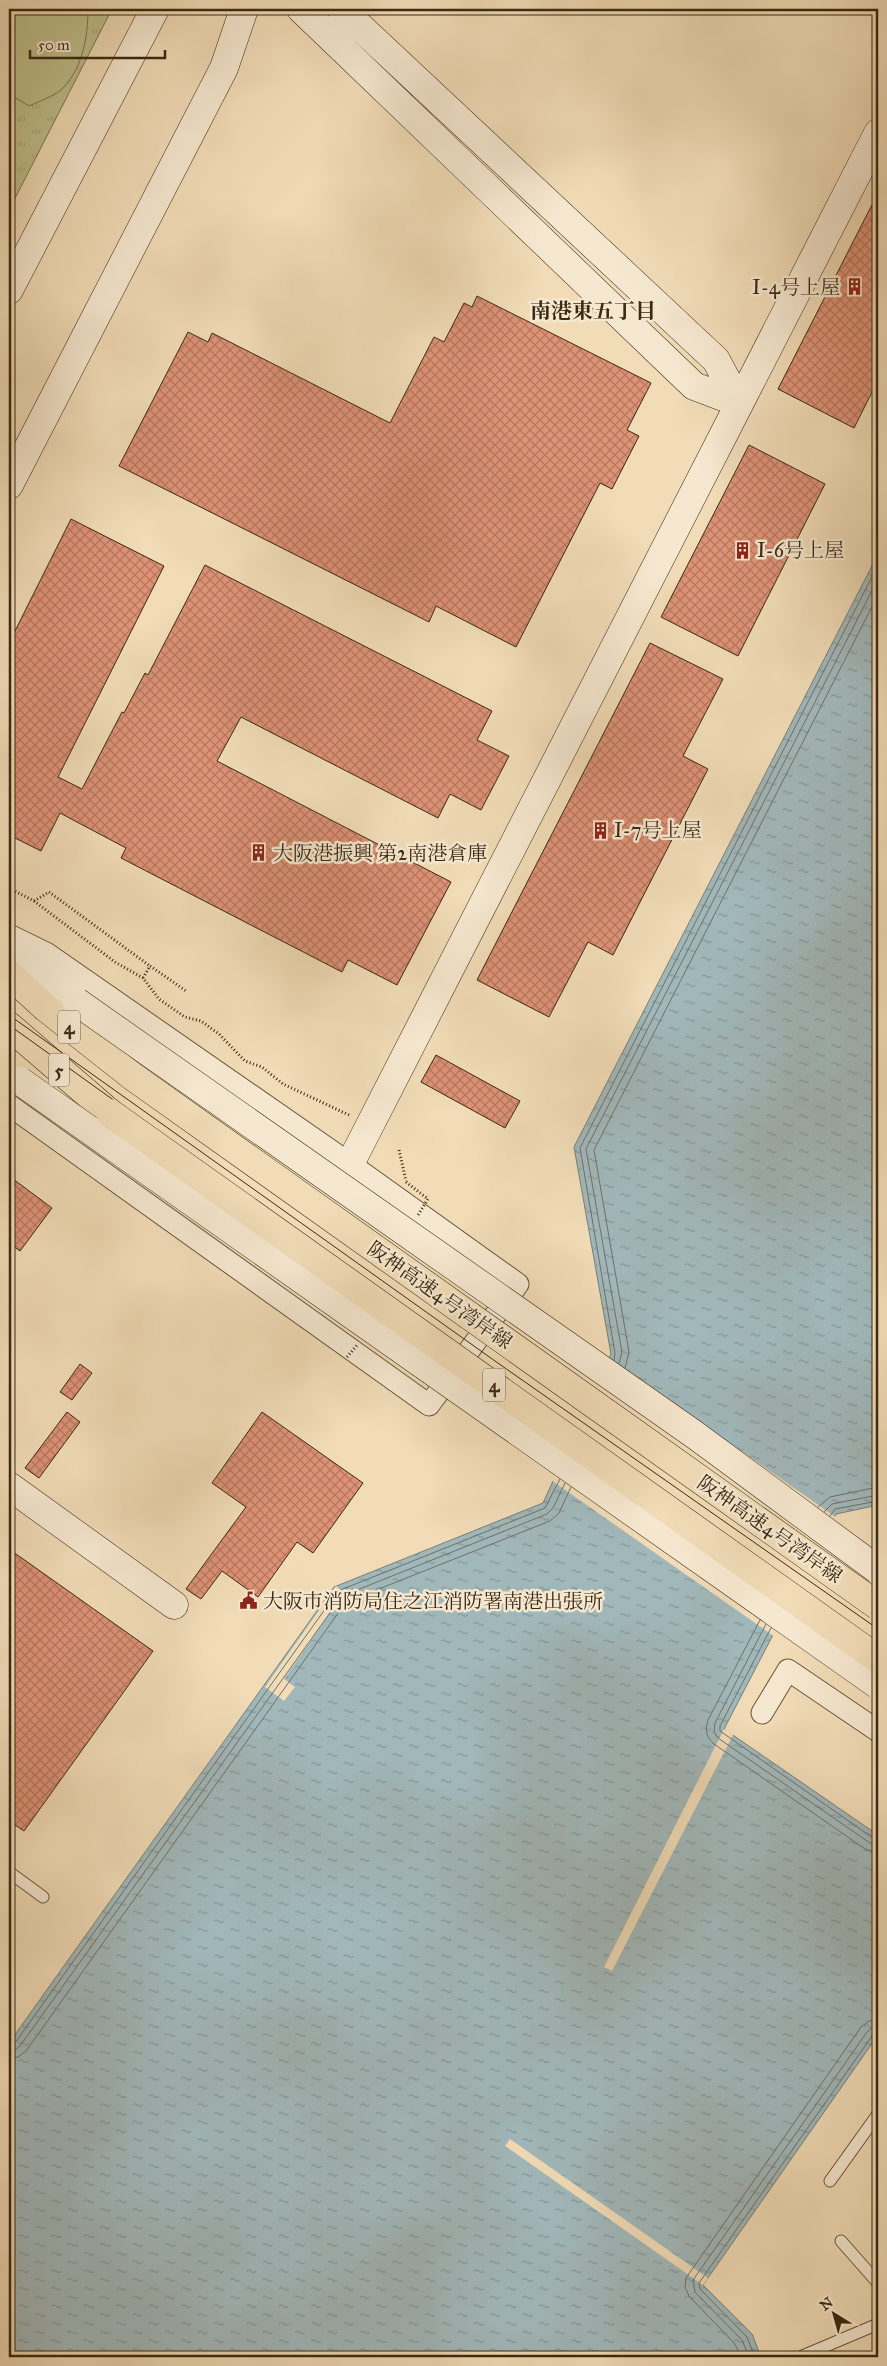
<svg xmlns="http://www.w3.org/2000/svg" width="887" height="2366" font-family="'IM FELL Great Primer','Noto Serif JP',serif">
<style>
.grass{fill:url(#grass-tufts);stroke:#7c7450}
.garden{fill:#bebf8c;stroke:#7c7450}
.water{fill:url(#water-ripples);stroke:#787f78}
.pier{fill:#f1dcb7}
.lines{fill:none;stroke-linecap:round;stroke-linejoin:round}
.shore{stroke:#6e7067;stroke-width:1}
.building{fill:url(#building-cross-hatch);stroke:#3a2913}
.lane-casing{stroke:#68563c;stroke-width:13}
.street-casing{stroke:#68563c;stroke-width:23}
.secondary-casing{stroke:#3a2913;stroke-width:29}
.highway-casing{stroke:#3a2913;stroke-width:29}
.path{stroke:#3a2913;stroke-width:3;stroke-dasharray:1 2.5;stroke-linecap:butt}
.lane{stroke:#f6e8d0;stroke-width:11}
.street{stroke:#f6e8d0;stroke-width:21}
.secondary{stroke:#f6e8d0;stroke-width:28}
.highway{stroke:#f1dcb7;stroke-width:28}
.tram{stroke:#3a2913;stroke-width:1}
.secondary-bridge-casing{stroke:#3a2913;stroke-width:29;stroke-linecap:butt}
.highway-bridge-casing{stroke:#3a2913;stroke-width:29;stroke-linecap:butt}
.path-bridge{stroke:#3a2913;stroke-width:3;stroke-dasharray:1 2.5;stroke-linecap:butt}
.secondary-bridge{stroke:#f6e8d0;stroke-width:28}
.highway-bridge{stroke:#f1dcb7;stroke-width:28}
.labels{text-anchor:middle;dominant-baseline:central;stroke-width:5;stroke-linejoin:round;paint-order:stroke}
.shield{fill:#f6e8d0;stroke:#72624c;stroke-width:1}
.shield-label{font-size:19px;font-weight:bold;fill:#3a2913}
.poi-label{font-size:20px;fill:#3a2913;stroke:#f6e8d0;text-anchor:start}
.street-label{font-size:20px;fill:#3a2913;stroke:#f6e8d0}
.neighbourhood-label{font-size:21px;font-weight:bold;fill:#3a2913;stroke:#f6e8d0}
</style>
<defs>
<pattern id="grass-tufts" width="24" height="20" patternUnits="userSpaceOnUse" patternTransform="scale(1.25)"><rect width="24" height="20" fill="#bebf8c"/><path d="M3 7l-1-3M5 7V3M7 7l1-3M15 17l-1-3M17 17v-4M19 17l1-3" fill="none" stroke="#a4a478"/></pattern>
<pattern id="water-ripples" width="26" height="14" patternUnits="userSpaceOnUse" patternTransform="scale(1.25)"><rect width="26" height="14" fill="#a1b8bb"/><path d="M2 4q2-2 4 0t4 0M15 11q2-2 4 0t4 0" fill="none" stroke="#849697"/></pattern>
<pattern id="building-cross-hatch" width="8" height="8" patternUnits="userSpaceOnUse" patternTransform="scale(1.25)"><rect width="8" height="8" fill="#de9276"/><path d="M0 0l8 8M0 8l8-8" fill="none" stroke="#b57760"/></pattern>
</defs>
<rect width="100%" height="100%" fill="#f1dcb7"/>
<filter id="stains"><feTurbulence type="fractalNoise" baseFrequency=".004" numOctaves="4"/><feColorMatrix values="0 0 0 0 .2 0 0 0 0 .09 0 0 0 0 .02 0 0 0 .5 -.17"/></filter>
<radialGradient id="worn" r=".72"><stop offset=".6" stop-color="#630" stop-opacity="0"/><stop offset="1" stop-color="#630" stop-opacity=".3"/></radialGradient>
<path class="grass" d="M9,9h103l-103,201z"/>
<path class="garden" d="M9,9h79c0,27 -5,57 -24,78 -7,8 -24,14 -35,19l-20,-12z"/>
<path class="water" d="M878,554v951l-42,9 -112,215 154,106v200l-175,250 49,49 9,23h-752v-314l325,-456 209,-84 68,-149 -37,-207z"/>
<path class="pier" d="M607,1357l230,161 -62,119 -224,-157z
M336,1586l8,7 -60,86 11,8 -11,14 -19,-14z
M724,1729l10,4 -122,238 -8,-4z
M510,2139l198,139 -5,7 -198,-139z"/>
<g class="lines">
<path class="shore" d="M614,1360l1,-7 -35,-205 298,-583
M619,1363l3,-11 -36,-203 292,-570
M625,1368l4,-16 -35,-202 284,-555
M818,1507l12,-10 48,-10
M824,1512l8,-8 46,-9
M830,1516l5,-7 43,-8
M760,1620l-52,100c-3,10 -2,17 6,24l151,105 13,4
M766,1624l-51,99 -1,9 4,6 152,105 8,2
M771,1628l-51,98v5l153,107 5,1
M9,2045l6,-2 323,-452 207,-83 15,-29
M9,2051l6,-1 5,-4 322,-450 205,-82 6,-6 12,-25
M9,2059l9,-2 8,-6 320,-449 204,-81 9,-8 12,-26
M741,2357l-6,-13 -46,-48 -4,-9 1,-9 175,-251 8,-6 9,-2
M749,2357l-7,-17 -47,-48 -2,-12 174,-248 5,-4 6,-1
M755,2357l-8,-20 -47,-48 -1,-6 173,-247 6,-3"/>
</g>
<path class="building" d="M878,193v187l-24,48 -76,-39z
M477,296l174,87 -24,47 12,6 -27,53 -12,-6 -84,164 -80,-41 -7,16 -310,-156 69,-134 20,10 4,-9 178,90 44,-86 10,5 20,-39 8,4z
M749,445l76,39 -87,172 -77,-39z
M71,519l93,47 -106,211 24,12 40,-77 2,1 21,-40 3,2 57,-110 287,146 -15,29 32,16 -28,54 -31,-16 -12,24 -197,-101 -24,44 234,121 -54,103 -49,-25 -6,12 -221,-114 5,-10 -66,-35 -19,38 -32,-16v-192z
M650,643l73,36 -40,77 25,13 -95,186 -25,-13 -39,75 -72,-37z
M436,1055l84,46 -15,27 -84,-46z
M9,1176l43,32 -32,43 -11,-8z
M80,1364l12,9 -20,27 -12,-8z
M67,1412l13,10 -41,56 -14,-10z
M262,1412l101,71 -50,70 -16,-11 -39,55 -36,-26 -21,28 -15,-10 60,-82 -34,-24z
M9,1549l144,102 -129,180 -15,-10z"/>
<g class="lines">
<defs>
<path id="lane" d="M9,1872l34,25
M830,2181l48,-67
M841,2241l37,42
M800,2357l78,-33"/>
<path id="street" d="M9,935l37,18 304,211 168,120 -89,121 -420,-300
M762,1713l26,-43 90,61"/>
<path id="secondary" d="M301,9l393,377 45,17
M341,9l375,351 23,43
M9,290l146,-281
M9,485l215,-417 20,-59
M9,953l68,49
M350,1164l528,-1031
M9,1486l165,119"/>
<path id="highway" d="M9,974l37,34 86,68
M9,1026l101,87"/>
</defs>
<use href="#lane" class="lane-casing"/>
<use href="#street" class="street-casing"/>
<use href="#secondary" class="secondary-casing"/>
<use href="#highway" class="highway-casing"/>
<path class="path" d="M9,888l25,13 81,61 28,16 16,21 26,18 16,4 18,13 26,27 17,6 21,17 66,31
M34,901l15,-9 101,74
M143,978l7,-12 36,25
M399,1150l7,31"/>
<use href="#lane" class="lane"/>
<use href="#street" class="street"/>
<use href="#secondary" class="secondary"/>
<use href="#highway" class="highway"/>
<path class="tram" d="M9,1015l486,346 383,268
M9,1025l479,344 390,275"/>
<defs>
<path id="secondary-bridge" d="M77,1002l618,433 183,135
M20,1081l858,604"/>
<path id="highway-bridge" d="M132,1076l746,530
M110,1113l768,546"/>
</defs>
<use href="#secondary-bridge" class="secondary-bridge-casing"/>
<use href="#highway-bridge" class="highway-bridge-casing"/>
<path class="path-bridge" d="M406,1182l22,17 -10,16
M347,1357l11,-13"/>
<use href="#secondary-bridge" class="secondary-bridge"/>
<use href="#highway-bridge" class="highway-bridge"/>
</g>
<defs>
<symbol id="building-bare" viewBox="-9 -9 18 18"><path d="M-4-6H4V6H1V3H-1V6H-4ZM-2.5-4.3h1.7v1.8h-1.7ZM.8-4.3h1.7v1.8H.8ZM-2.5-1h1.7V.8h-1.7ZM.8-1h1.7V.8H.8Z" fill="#8f2418" stroke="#f6e8d0" stroke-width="2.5" paint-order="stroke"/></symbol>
<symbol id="civic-bare" viewBox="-9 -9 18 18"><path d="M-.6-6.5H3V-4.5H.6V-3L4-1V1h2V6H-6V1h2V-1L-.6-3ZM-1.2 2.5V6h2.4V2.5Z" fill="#8f2418" stroke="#f6e8d0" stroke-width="2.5" paint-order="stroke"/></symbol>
</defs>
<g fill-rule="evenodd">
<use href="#building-bare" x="842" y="274" width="25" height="25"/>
<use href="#building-bare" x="730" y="538" width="25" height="25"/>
<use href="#building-bare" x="588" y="818" width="25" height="25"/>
<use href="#building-bare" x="246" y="840" width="25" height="25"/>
<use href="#civic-bare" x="236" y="1588" width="25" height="25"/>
</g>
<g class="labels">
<g class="shield">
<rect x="58" y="1010.5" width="22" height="33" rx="4"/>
<rect x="49" y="1053.5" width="20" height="33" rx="4"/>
<rect x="483" y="1368.5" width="22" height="33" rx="4"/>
</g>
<g class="shield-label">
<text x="69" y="1027">4</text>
<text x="59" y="1070">5</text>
<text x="494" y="1385">4</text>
</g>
<g class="poi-label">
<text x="840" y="287" text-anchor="end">I-4号上屋</text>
<text x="757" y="550">I-6号上屋</text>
<text x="614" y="830">I-7号上屋</text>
<text x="273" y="853">大阪港振興 第2南港倉庫</text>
<text x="263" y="1601">大阪市消防局住之江消防署南港出張所</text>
</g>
<g class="street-label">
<text transform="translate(440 1295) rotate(35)">阪神高速4号湾岸線</text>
<text transform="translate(770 1529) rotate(35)">阪神高速4号湾岸線</text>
</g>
<g class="neighbourhood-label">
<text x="593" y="311">南港東五丁目</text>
</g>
</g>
<rect width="887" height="2366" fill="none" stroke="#f1dcb7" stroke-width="30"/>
<rect x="10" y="10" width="867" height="2346" fill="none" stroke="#3a2913" stroke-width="2.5"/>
<rect x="15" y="15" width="857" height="2336" fill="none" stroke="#3a2913"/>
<g transform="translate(834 2314) rotate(323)" stroke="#f6e8d0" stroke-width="4" paint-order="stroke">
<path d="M0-4L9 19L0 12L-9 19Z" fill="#3a2913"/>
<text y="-8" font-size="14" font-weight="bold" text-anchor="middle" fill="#3a2913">N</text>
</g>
<path d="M30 50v8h135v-8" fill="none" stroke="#3a2913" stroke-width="2.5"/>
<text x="38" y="50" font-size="15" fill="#3a2913" stroke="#f6e8d0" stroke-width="4" paint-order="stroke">50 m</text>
<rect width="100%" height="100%" filter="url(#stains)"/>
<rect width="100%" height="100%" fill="url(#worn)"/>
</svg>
